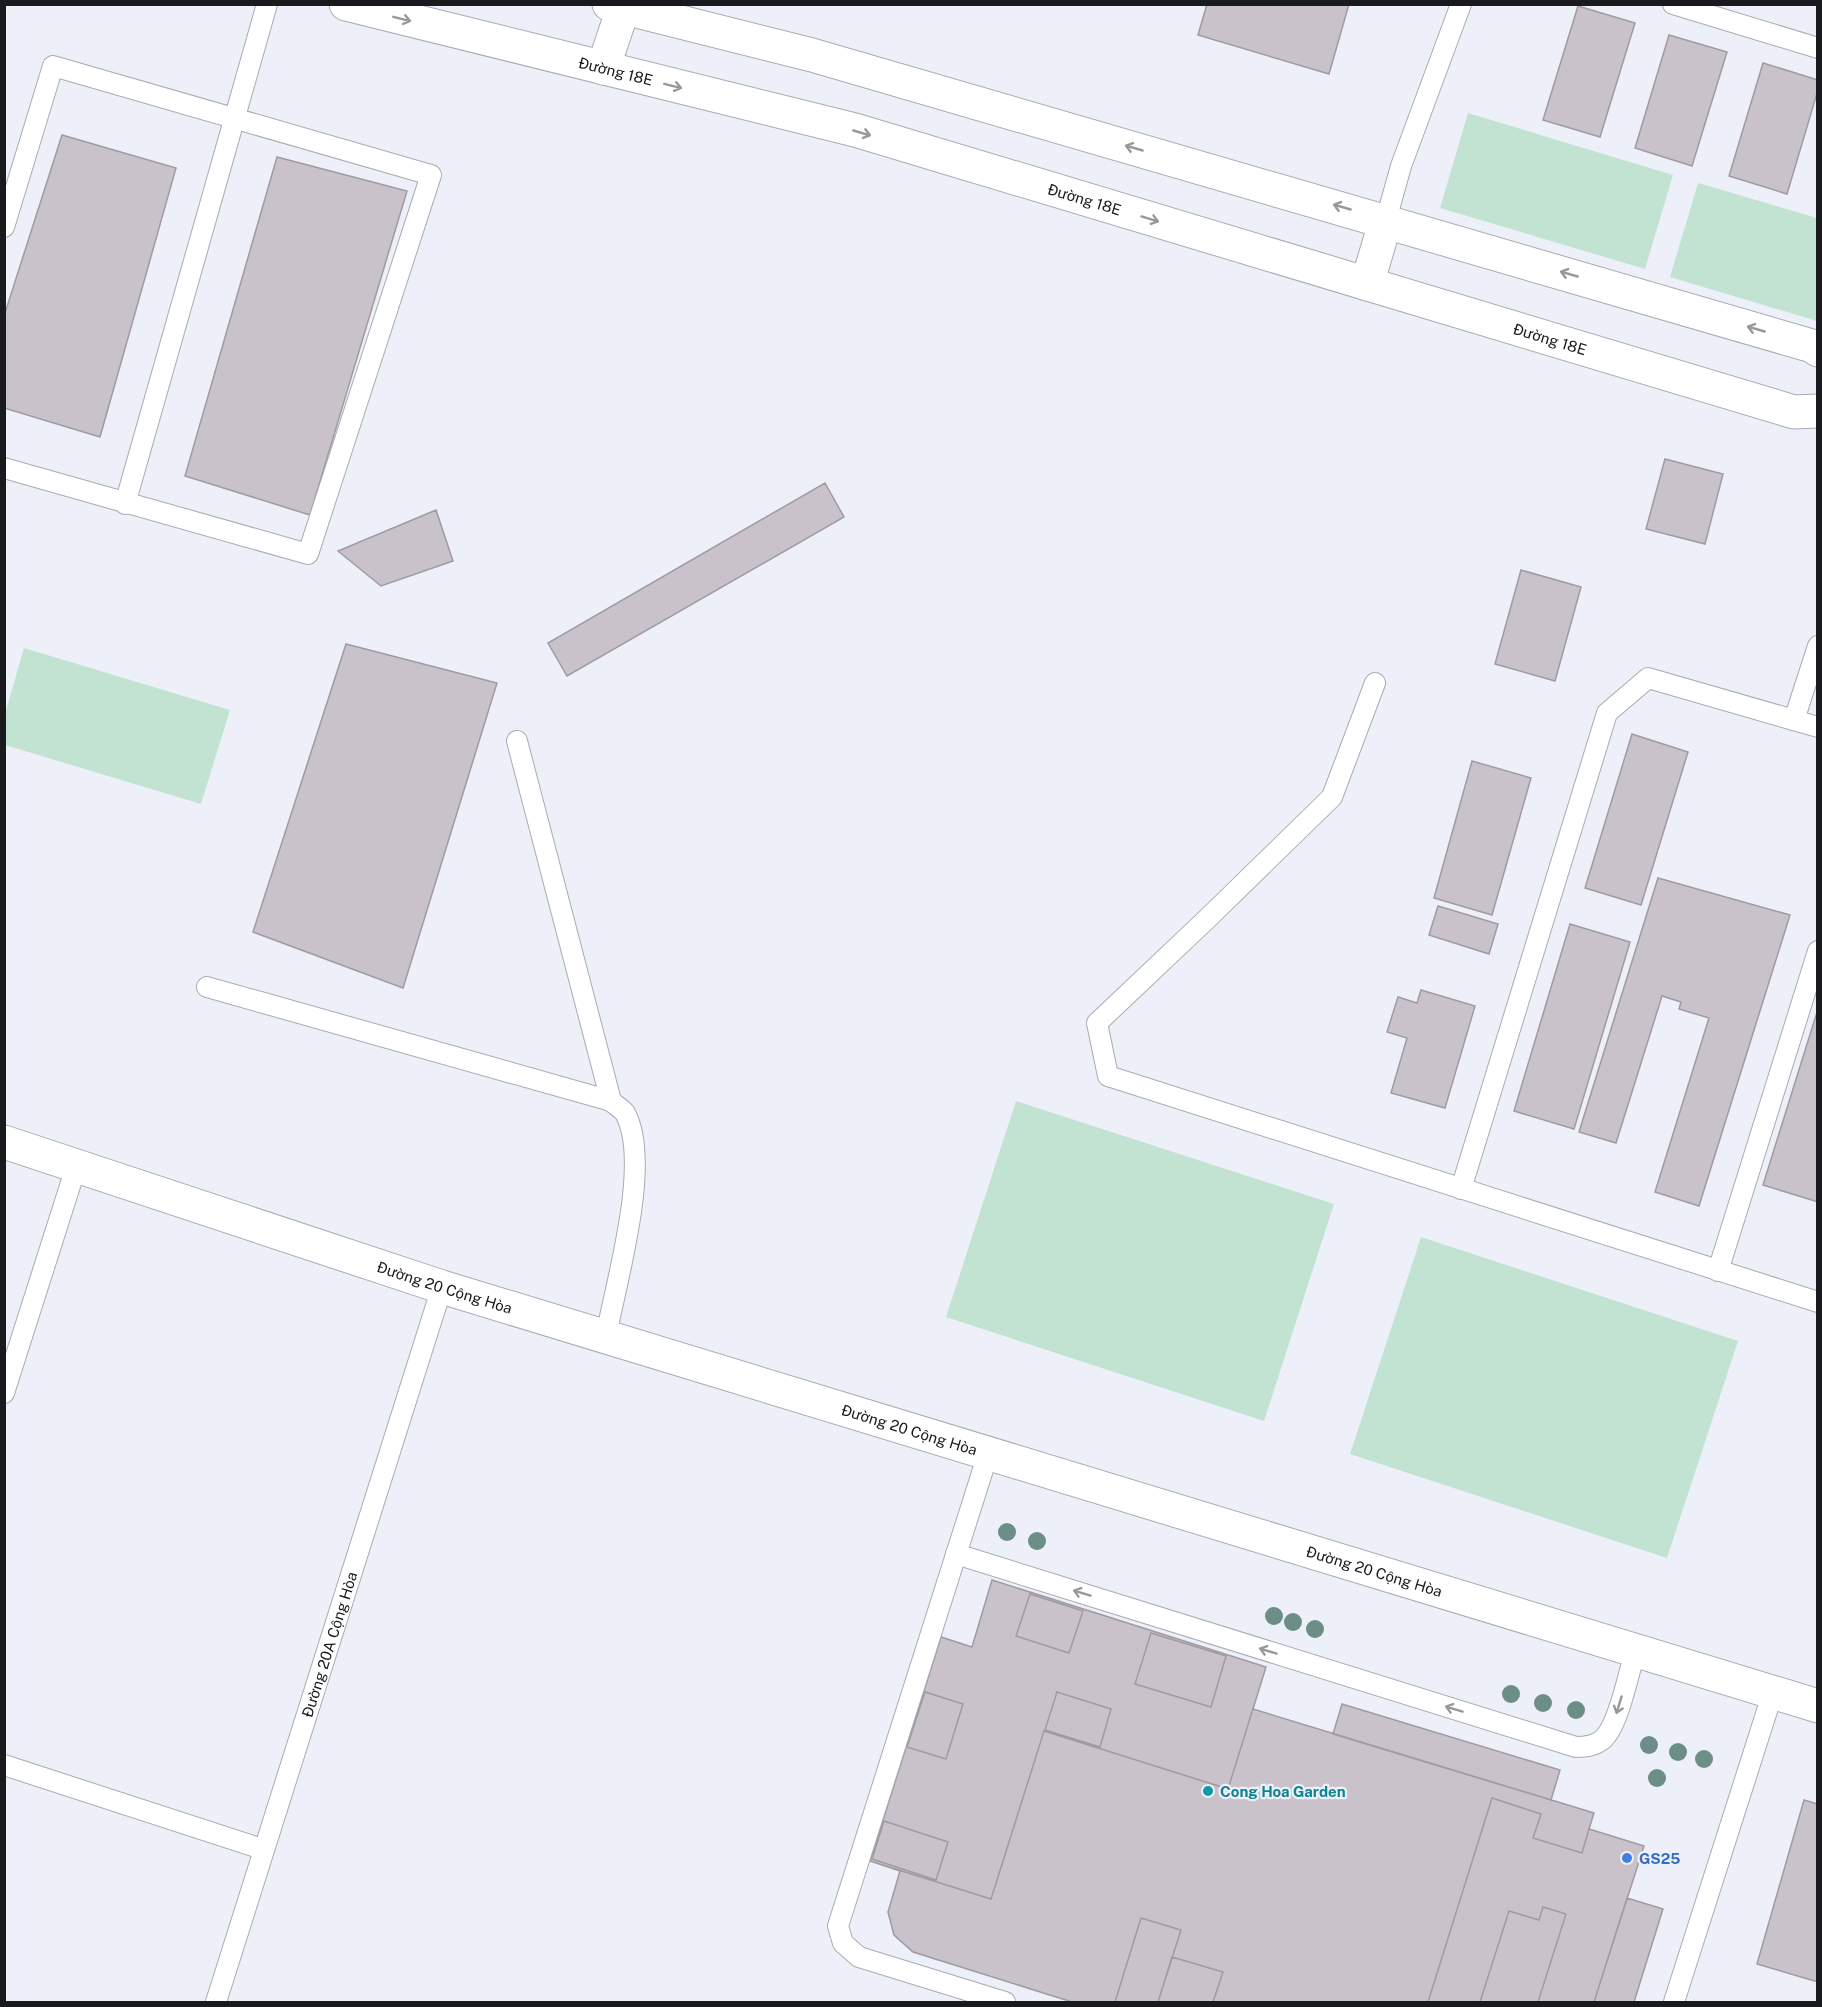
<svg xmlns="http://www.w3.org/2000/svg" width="1822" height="2007" font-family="'Public Sans',sans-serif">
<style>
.green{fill:#c2e3d2}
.building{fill:#c9c2ca;stroke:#a09aa1;stroke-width:1.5}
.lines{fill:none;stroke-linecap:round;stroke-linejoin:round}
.lane-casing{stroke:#a7abb3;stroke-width:22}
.street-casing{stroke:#a7abb3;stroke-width:35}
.secondary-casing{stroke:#a7abb3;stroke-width:35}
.lane{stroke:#fff;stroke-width:20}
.street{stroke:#fff;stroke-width:33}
.secondary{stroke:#fff;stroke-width:33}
.tree{fill:#6c8e87}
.oneway{stroke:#989899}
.culture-dot{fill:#0f9aa8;stroke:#edf0f9;stroke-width:2}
.shop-dot{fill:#3f7fe0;stroke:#edf0f9;stroke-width:2}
.labels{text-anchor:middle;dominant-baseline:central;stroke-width:4.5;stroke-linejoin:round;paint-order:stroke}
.street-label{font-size:15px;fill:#191a1d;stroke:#edf0f9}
.culture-label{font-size:15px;font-weight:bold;fill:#0d838f;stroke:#edf0f9;text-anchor:start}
.shop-label{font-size:15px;font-weight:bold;fill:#366cbe;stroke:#edf0f9;text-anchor:start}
</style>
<rect width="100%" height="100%" fill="#edf0f9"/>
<path class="green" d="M1468,113l205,62 -28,94 -205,-61z
M1698,183l119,35v103l-147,-44z
M24,648l206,62 -29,94 -196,-59v-31z
M1016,1101l318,103 -70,217 -318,-104z
M1421,1237l317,104 -71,217 -317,-104z"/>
<path class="building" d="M1207,4h142l-20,70 -131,-39z
M1578,6l57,17 -35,114 -57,-17z
M1669,35l58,17 -35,114 -57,-18z
M1763,63l55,17v10l-31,104 -58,-18z
M62,135l114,33 -76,269 -96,-29v-92z
M277,157l130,34 -97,324 -125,-39z
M1665,459l58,15 -18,70 -59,-15z
M825,483l19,34 -277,159 -19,-33z
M436,510l17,51 -72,25 -43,-35z
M1521,570l60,17 -26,94 -60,-17z
M346,644l151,39 -94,305 -150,-56z
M1632,734l56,18 -47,153 -56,-17z
M1472,761l59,17 -39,137 -58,-17z
M1658,878l132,37 -91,291 -44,-14 54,-174 -30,-9 2,-7 -19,-6 -46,147 -37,-11z
M1438,906l60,18 -9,30 -60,-19z
M1570,924l60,18 -56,187 -60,-18z
M1421,990l54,16 -30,102 -54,-15 16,-55 -20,-6 11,-35 19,6z
M1818,1009v193l-55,-17z
M992,1580l274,87 -13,42 341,104 -5,16 55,17 -50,156h-522l-159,-50 -19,-17 -6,-23 12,-41 -30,-10 71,-224 31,10z
M992,1580l274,87 -38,122 -184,-58 -53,168 -121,-38 71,-224 31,10z
M1030,1594l53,17 -14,42 -53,-17z
M1151,1633l75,23 -15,51 -76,-23z
M925,1692l38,12 -17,55 -39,-12z
M1057,1692l54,17 -11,38 -55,-17z
M1342,1704l218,66 -9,30 -218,-66z
M1492,1798l49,16 -8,24 49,15 7,-24 55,17 -50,156h-166z
M1804,1800l14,4v178l-61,-18z
M884,1821l64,21 -12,38 -64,-21z
M1627,1898l36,11 -29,93h-40z
M1543,1907l23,7 -28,88h-58l29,-91 30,9z
M1141,1918l40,12 -23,72h-43z
M1172,1957l51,15 -10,30h-55z"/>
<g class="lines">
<defs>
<g id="lane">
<path d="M1673,4l145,44"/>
<path d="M1386,220l15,-54 60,-162"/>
<path d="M4,227l49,-161 378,109 -123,379 -304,-86"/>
<path d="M125,504l142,-500"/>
<path d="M1375,683l-43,114 -124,121 -111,105 11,53 710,226"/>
<path d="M1794,720l24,-74"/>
<path d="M517,741l94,360"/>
<path d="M207,987l404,114c4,4 11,8 14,12 27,49 -9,169 -19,223"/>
<path d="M1461,1189l146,-476 41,-35 170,49"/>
<path d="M1718,1271l100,-320"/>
<path d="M4,1393l73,-229"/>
<path d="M988,1454l-150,472 5,17 16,14 146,45"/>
<path d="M956,1554l620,193c10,0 19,-1 27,-8 16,-14 26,-69 33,-90"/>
<path d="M4,1765l258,84"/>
<path id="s1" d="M216,2002l226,-715"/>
<path d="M1674,2002l99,-310"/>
</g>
<g id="street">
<path id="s2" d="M4,1142l438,145 1376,419"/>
</g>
<g id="secondary">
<path id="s3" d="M346,4l509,126 939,282 24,-1"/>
<path d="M609,4l203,51 1000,291 6,4"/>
<path d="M603,68l20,-59"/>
<path d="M1367,284l19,-64"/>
</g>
</defs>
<use href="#lane" class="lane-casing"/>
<use href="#street" class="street-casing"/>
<use href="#secondary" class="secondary-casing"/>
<use href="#lane" class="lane"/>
<use href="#street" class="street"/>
<use href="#secondary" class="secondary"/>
</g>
<g class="tree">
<circle cx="1007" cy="1532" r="9"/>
<circle cx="1037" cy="1541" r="9"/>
<circle cx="1274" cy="1616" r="9"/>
<circle cx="1293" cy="1622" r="9"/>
<circle cx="1315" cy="1629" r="9"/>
<circle cx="1511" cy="1694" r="9"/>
<circle cx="1543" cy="1703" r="9"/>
<circle cx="1576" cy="1710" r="9"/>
<circle cx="1649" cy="1745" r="9"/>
<circle cx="1678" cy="1752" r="9"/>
<circle cx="1704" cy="1759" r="9"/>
<circle cx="1657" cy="1778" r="9"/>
</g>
<defs><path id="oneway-shaft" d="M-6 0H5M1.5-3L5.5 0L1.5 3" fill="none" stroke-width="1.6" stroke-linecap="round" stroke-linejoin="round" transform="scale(1.5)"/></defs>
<g class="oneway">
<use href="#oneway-shaft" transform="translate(402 19) rotate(14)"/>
<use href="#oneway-shaft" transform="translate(673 86) rotate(14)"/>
<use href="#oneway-shaft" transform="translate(862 133) rotate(16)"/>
<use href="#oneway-shaft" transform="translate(1134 148) rotate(-164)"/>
<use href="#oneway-shaft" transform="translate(1342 207) rotate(-164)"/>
<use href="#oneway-shaft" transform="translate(1150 219) rotate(17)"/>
<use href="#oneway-shaft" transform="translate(1569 274) rotate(-164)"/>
<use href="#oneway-shaft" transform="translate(1756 329) rotate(-164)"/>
<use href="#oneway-shaft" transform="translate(1082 1593) rotate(-163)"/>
<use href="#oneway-shaft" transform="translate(1268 1651) rotate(-163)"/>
<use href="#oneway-shaft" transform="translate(1619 1705) rotate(107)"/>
<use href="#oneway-shaft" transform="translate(1454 1709) rotate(-163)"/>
</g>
<circle class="culture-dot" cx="1208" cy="1791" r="6"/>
<circle class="shop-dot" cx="1627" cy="1858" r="6"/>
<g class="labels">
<g class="street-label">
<text stroke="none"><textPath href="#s3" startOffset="278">Đường 18E</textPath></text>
<text stroke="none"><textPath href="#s3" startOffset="764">Đường 18E</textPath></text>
<text stroke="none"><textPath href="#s3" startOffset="1250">Đường 18E</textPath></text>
<text stroke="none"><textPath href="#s2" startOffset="464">Đường 20 Cộng Hòa</textPath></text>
<text stroke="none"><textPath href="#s2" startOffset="950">Đường 20 Cộng Hòa</textPath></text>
<text stroke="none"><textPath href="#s2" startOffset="1436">Đường 20 Cộng Hòa</textPath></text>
<text stroke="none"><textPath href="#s1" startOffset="375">Đường 20A Cộng Hòa</textPath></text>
</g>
<g class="culture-label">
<text x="1220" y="1791">Cong Hoa Garden</text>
</g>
<g class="shop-label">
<text x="1639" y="1858">GS25</text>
</g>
</g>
<rect width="1822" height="2007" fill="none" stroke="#191a1d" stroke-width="12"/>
</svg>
